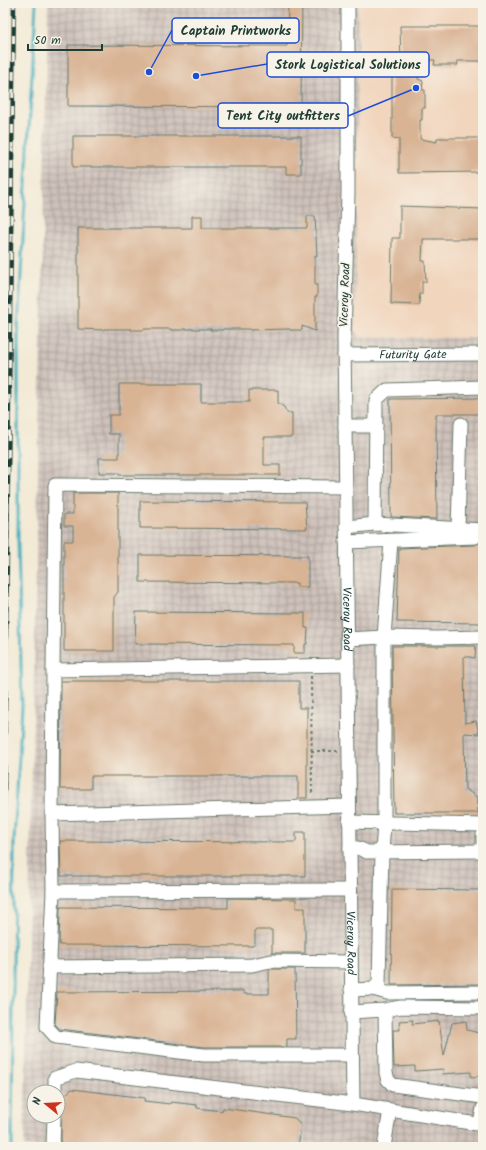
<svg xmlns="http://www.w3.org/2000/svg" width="486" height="1150" font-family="Kalam,sans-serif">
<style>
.built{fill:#f1d5bd}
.industrial{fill:url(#industrial-grid);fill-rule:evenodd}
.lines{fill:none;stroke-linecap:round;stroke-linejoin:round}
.stream{stroke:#42afbf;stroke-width:3}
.building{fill:#d9b494}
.minor-casing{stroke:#697a6c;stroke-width:15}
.path{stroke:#697a6c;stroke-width:2;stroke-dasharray:3 3;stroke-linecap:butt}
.minor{stroke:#fff;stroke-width:13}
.rail-casing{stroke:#1f3d34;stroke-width:4.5}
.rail{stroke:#f7f3e8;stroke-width:3;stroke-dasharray:9;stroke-linecap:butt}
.labels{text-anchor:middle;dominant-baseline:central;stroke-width:3.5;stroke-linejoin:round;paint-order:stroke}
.street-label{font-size:12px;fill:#1f3d34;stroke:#f7f3e8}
.leader{fill:none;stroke:#1d4ed8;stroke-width:1.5}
.callout-dot{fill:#1d4ed8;stroke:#f7f3e8;stroke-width:1.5}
.callout{fill:#f7f3e8;stroke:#1d4ed8;stroke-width:1.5}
.callout-label{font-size:13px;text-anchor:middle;font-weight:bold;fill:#1f3d34}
</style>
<defs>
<pattern id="industrial-grid" width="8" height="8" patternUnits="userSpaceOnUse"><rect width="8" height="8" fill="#cec1ba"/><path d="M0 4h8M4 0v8" fill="none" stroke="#a79e98"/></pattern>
</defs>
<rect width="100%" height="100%" fill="#f7f3e8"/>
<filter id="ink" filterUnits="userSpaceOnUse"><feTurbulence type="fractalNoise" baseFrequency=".025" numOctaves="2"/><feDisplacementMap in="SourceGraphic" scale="8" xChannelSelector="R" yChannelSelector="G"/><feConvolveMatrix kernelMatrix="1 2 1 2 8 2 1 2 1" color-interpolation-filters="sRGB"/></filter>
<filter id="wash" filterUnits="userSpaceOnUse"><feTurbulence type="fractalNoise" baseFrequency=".012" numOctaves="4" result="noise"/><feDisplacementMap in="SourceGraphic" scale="16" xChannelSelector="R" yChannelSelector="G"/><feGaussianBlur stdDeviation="0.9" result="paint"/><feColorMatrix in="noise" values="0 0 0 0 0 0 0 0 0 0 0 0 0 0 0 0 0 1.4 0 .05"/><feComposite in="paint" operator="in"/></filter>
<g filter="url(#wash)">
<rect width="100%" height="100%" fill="#f3ead5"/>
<path class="built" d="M358,3h125v335l-125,-1 -3,-7z"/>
<path class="industrial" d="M48,3h310l-3,327 4,7 124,1v809h-459zM34,1092h24v24h-24z"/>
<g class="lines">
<path class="stream" d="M12,1147l2,-306 8,-135 -4,-163v-215l18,-325"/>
</g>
<g id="blocks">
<path class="building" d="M288,3h14l-1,104 -233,-1v-61l219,1z
M400,26h83v35h-26l1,4h-24l1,-5h-17v19l5,2 -1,9h3v18h-3v12h-2v19l17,3v-4h46v34l-84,1v-34l-7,-1v-73h9z
M73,136h228v38h-15v-7h-213z
M400,206l83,3v30h-60l-1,22h3l1,21h-4v12h-3l1,11 -29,-1 1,-66h8z
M192,216h10v12h105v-12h8l2,40 -2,-1v30h2v12h-2v34l-13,-5v4h-12v-1l-40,1v-1h-27v1h-13l1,-1h-28v1h-12v-1h-27v1h-13v-1h-27v1l-26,-1v-101h114z
M119,384h82v18h48v-12h29v13l6,4 3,6h5v24h-28v28h16v10h-161v-2h-20v-15h20v-24h-10v-19h10z
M483,398v16h-47l1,105 -46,-2 -1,-118z
M73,493h45v99l-4,5v54h-50v-110h9v-15h-9v-12h9z
M140,501l165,1 2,27 -167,-1z
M482,541h1v82l-86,-1 2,-74 76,-3z
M140,555l168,1v31h-11v-4l-157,-1z
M136,612l169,1v15h3l-1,16h-2v9h-11v-8l-159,-1z
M392,646h84l-1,12 -11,-2 1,67 11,-2 3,13 -15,-1 1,56 12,8 1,16h-84z
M61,681h238v27h8v90h-9v-22h-207v13h-31z
M296,832h9v44h-244l-1,-35 236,1z
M392,889l91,1v94l-92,1z
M228,898l68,1v9h9v45h-33v-23h-17v13l-2,3 -194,-1 1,-38 168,1z
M270,969h25l1,70h-9v8h-83l-144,-18 -5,-5 2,-32 187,-1v3h25v-23z
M413,1020l-1,4 27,-3 5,35 8,-33 14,-2 1,9 16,4v42l-12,1v-5l-29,2 2,-5 -29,2v-5l-21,1 -1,-37h7l-1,-9z
M72,1089l73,9 -1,3 26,3 1,-2 26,3v3l25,3 1,-3 72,10 6,8 -3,21h-237v-49z"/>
</g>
</g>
<g filter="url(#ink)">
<use href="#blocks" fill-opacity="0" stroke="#697a6c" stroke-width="1"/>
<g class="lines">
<defs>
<g id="minor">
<path id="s1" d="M348,3v190l-4,145 9,766 130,21"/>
<path id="s2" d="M344,355l139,-1"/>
<path d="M345,426h31"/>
<path d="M375,524l1,-124 11,-10 96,-3"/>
<path d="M346,527l29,-3 108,6"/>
<path d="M458,529l3,-105"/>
<path d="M346,542l129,-5"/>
<path d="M347,639l37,-2 53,1 46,-1"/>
<path d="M53,670l2,-185 290,2"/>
<path d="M349,806l-297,8 1,77 297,-1"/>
<path d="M52,814l1,-144 295,-5"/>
<path d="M349,822l134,3"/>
<path d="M483,835v16"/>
<path d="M350,848h8l9,4 115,-1"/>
<path d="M53,891l-6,136 9,10 148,18h148"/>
<path d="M49,967l203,-2 19,-4 80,1"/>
<path d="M373,989l14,4 96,-1"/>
<path d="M351,990l22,-1 6,-6 3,-131 2,-29v-186l7,-96"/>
<path d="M385,1010l1,63 2,7 5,5 90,12"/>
<path d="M351,1012l34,-2 16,-3 82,1"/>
<path d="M55,1092v-14l21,-7 277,33"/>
<path d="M480,1124l3,-16"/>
<path d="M53,1147l1,-31"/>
<path d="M384,1147l6,-37"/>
</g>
</defs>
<use href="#minor" class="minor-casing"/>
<path class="path" d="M311,676l1,120
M311,751h27"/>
<use href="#minor" class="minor"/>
<defs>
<path id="rail" d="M3,872l11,-869"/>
</defs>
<use href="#rail" class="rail-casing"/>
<use href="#rail" class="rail"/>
</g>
</g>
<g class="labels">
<g class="street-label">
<text transform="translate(345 295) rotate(-88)">Viceroy Road</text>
<text stroke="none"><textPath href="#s2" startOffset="69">Futurity Gate</textPath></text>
<text stroke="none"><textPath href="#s1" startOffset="616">Viceroy Road</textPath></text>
<text stroke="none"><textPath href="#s1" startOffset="940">Viceroy Road</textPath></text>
</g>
</g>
<path class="leader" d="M149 72L172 30M196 76L267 64M416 88L348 116"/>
<g class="callout-dot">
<circle cx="149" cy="72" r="4"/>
<circle cx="196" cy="76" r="4"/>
<circle cx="416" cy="88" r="4"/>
</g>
<g class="callout">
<rect x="172" y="18" width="127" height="25" rx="4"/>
<rect x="267" y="52" width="162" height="25" rx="4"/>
<rect x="218" y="103" width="130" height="25" rx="4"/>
</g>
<g class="callout-label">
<text x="236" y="35">Captain Printworks</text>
<text x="348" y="69">Stork Logistical Solutions</text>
<text x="283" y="120">Tent City outfitters</text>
</g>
<rect width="486" height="1150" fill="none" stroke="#f7f3e8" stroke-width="16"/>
<g transform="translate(46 1104) rotate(288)"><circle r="19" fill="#f7f3e8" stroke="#a1aaa0"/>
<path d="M0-3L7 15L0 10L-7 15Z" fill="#c8321e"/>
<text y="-6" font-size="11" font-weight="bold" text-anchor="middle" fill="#1f3d34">N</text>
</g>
<path d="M28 44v6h74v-6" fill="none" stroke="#1f3d34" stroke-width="2"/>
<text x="34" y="44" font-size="12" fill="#1f3d34" stroke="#f7f3e8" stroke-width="3" paint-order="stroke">50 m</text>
</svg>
